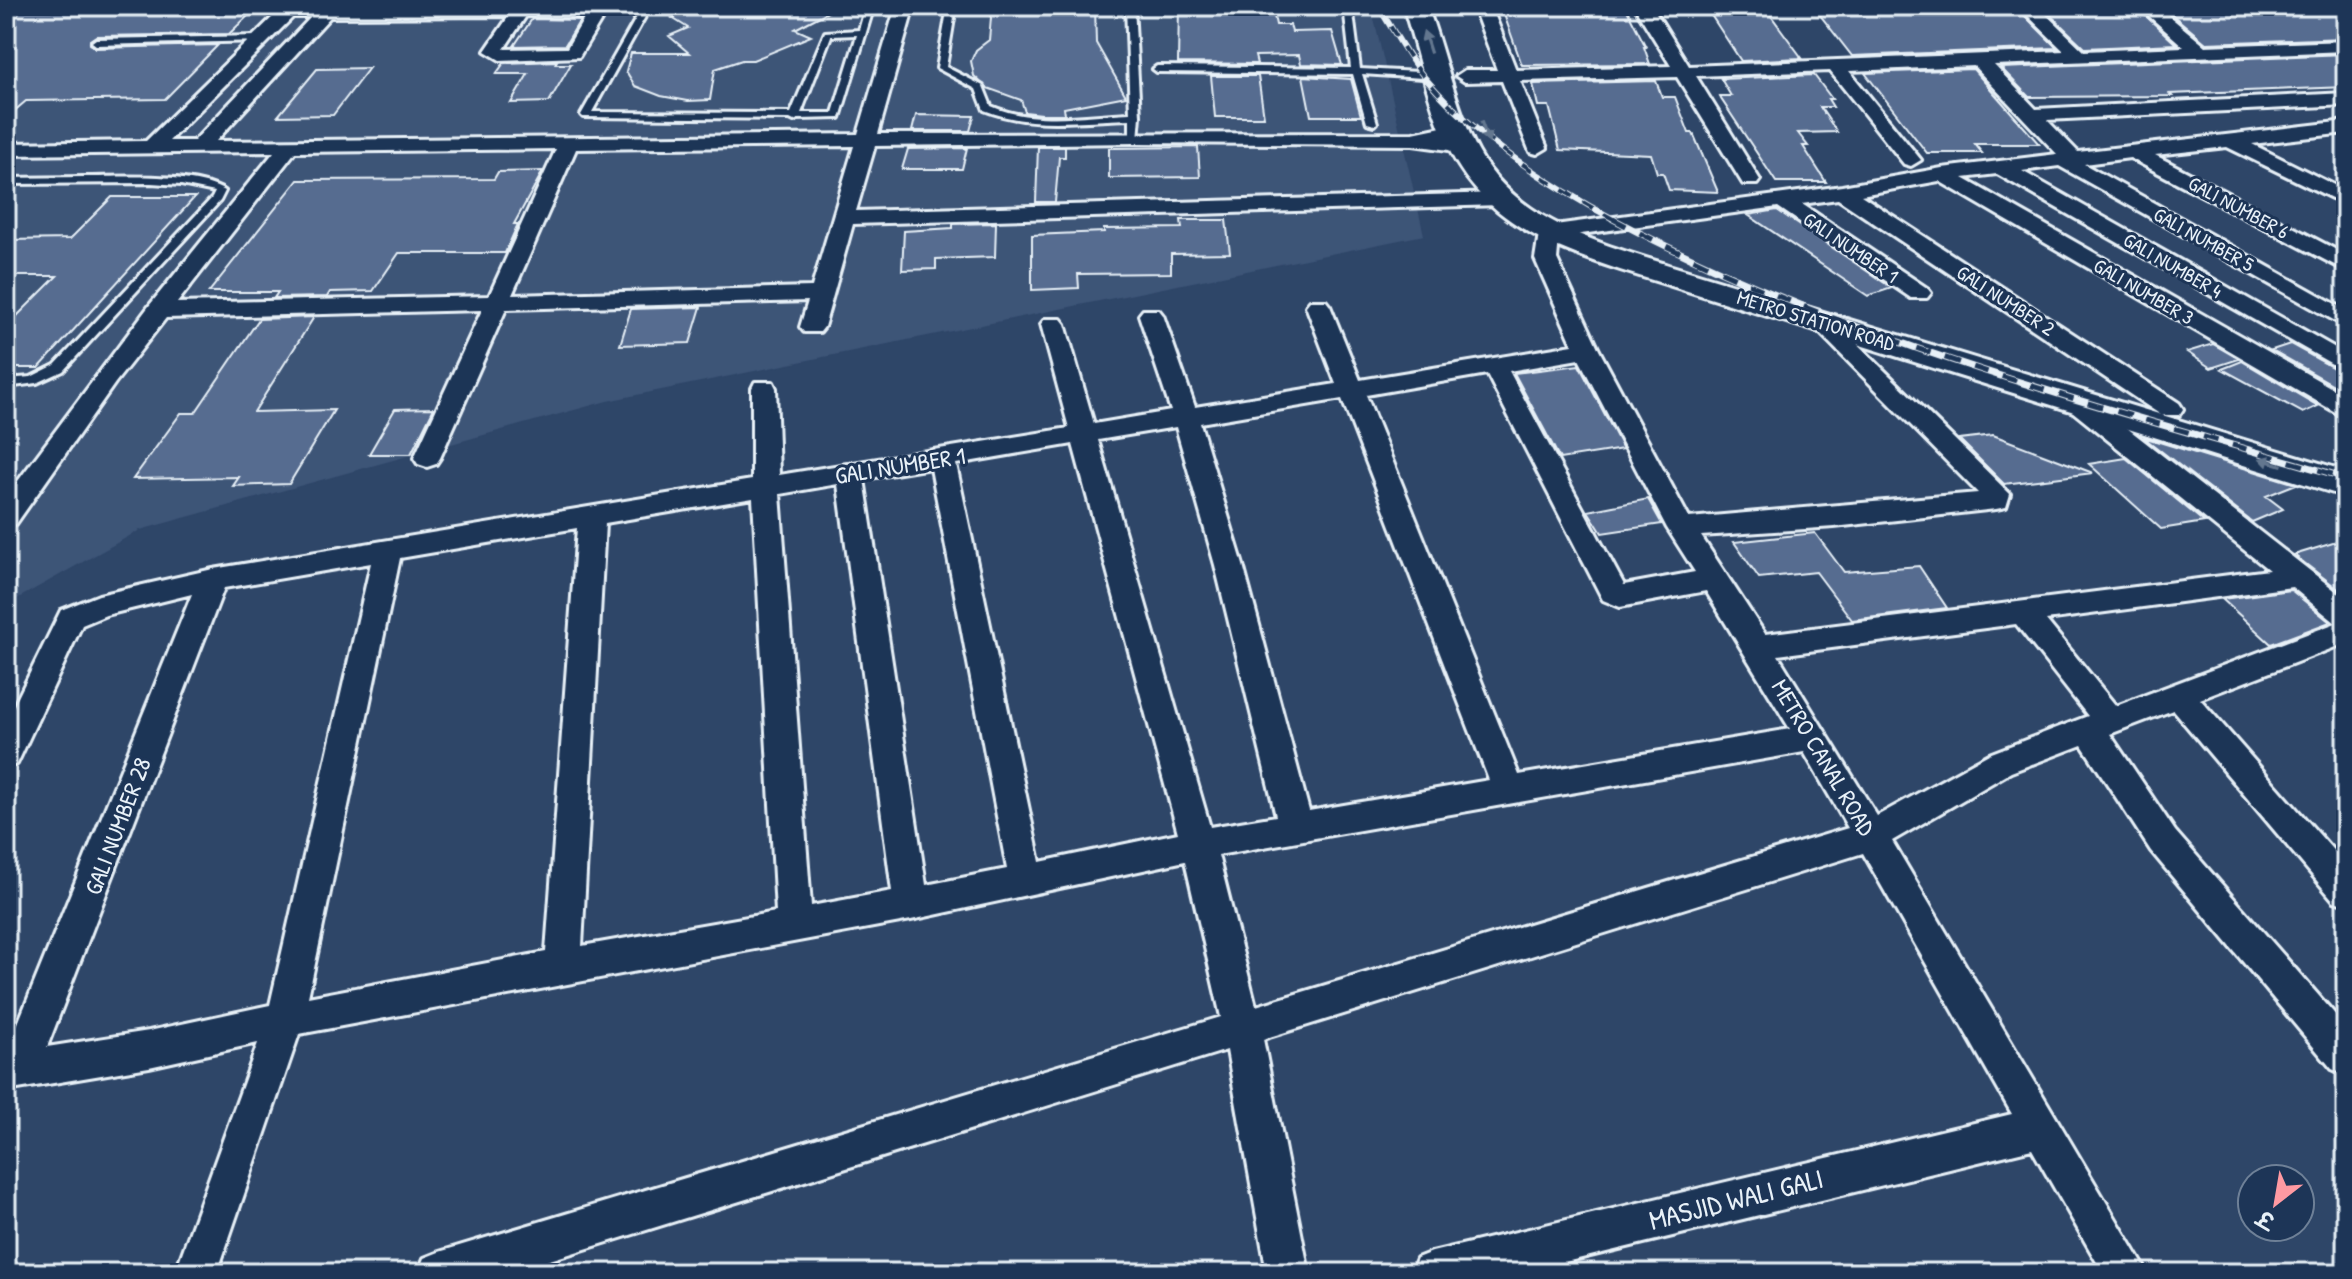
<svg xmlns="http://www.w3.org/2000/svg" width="2352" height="1279" font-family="'Patrick Hand','Playpen Sans Deva',sans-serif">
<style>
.built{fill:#3d5477}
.building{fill:#576c90;stroke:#e8f1f8;stroke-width:2}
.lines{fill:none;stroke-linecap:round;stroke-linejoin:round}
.lane-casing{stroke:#e8f1f8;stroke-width:6}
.street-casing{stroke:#e8f1f8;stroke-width:6}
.secondary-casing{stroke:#e8f1f8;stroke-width:6}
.lane{fill:#1d3557;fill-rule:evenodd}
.street{fill:#1d3557;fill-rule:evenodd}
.secondary{fill:#1d3557;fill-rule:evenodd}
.rail-far1-casing{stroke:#e8f1f8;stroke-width:6}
.rail-casing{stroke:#e8f1f8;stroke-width:7}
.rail-far1{stroke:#1d3557;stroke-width:4;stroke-dasharray:12;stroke-linecap:butt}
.rail{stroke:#1d3557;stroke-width:5;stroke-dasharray:15;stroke-linecap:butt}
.oneway{fill:#64778f}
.labels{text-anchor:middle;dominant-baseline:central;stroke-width:6;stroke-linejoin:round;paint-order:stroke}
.far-street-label{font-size:20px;fill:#e8f1f8;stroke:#1d3557}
.street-label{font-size:24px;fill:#e8f1f8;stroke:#1d3557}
.near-street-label{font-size:28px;fill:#e8f1f8;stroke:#1d3557}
</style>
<rect width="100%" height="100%" fill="#2e4668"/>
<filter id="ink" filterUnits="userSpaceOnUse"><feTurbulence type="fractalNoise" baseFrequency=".0125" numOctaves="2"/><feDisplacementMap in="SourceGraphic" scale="16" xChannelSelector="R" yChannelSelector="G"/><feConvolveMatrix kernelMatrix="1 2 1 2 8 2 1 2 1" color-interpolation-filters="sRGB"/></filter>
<g filter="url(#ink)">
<path class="built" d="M6,6h1365l53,229 -817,166 -467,129 -134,75z"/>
<path class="building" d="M702,6h137l-44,23 16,7 -58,24h-11l-27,9 -5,31 -22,1 -27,-5 -26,-10 -9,-15 5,-18h58l-20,-17 19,-8 -16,-10z
M992,6h103l1,37 30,53 -62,12 1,6h-23l-17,-2 -4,-12 -34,-12 -13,-12 -3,-15 5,-11 13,-10z
M1179,6h93l4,19h14l2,7 40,-1 10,34 -41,-1 -2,-9 -44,1 2,8 -79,-1z
M1501,6h124l21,41h-2l6,17 -128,1z
M1813,6h202l42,42 -205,8z
M2041,6h94l41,38 -91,4z
M2162,6h184v32l-140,5z
M126,9l-2,2 9,2 120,-2 -24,23 -133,2 -6,4v4l6,4 122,-3 -53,54 -139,2 -20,17v-107z
M1707,9h59l36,49 -61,3z
M532,19l48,1 -15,25 -51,1z
M2346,54v33l-176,7 2,2 -143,1 -28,-29z
M557,61l-2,3h16l-22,38 -38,1 17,-29h-32l8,-11z
M369,68l-36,47 -55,1 39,-47z
M1973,69l66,75h-64l7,9h-55l-62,-80z
M1814,75l18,24h-4l5,8h-13l17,25 -39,1 10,13h-5l23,36h-50l-55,-83 -1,-3h11l-10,-17z
M1211,76h47l6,41h-49z
M1303,76l48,3 10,37h-50z
M1656,81l6,16h13l14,36h4l25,59 -49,-2 -6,-17h-6l-6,-19 -91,-4 -11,-44h-11l-5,-22z
M916,115l58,1 -4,15h-58z
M1038,147h27v10h-6l-4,45h-19z
M1198,147l2,30 -91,1v-30z
M967,148l-5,21h-60l6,-20z
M543,171l-29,53h4l-13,29h-106l-26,38 -43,1 -3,5 -53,1 4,-6h-69l89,-112 196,-1 4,-7z
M112,197h83l-156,171h-33v-41l51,-51h-51v-36l64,-1z
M1777,210l115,78 -24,8 -120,-81z
M1181,220h45l4,33 -59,1v19l-93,1 1,14 -47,2v-55l72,-3v-3l78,-1z
M996,223l-1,34 -59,2v10l-34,1 2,-39 49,-3v-4z
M701,307l-11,36 -70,2 11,-36z
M314,317l-60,95 80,-2 -45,74 -56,2 6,-9 -106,2 48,-66h14l64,-94z
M2213,344l26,15 -28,9 -24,-16z
M2290,344l56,31v17l-74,-42z
M2242,361l76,45 -15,7 -81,-44z
M1579,365l44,84 -63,10 -46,-86z
M434,408l-23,46h-42l26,-45z
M1993,435l100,38 -89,11 -45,-45z
M2143,437l153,47 -30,12 17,13 -31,13z
M2126,458l78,64 -43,7 -72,-65z
M1648,499l14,25 -60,9 -14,-22z
M1815,533l29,39 75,-6 28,42 -95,12 -36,-48 -57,6 -25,-36z
M2346,539v56l-52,-40z
M2291,590l39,32 -59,22 -49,-45z"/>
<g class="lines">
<defs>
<path id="lane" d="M131,6h112l-4,2 -106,2 -4,-2z
M643,6h8l-59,106 199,1 34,-81 34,-2 7,-24h8l-34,112 -42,1 -4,2 -4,-2 -207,-2 -2,-2zM857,35l-24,78h-32l30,-77z
M948,6h8l-10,61 37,19 8,20c43,19 93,9 139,7l-4,-107h8l6,110 -2,23 -8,-2v-18c-49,1 -100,10 -146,-9l-8,-21 -39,-21z
M1344,6h8l8,63 78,4 4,3 -4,3 -76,-5 15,49 -2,2 -8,-2 -14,-49 -196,-2 -4,-3 4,-3 194,2z
M260,36l3,1v4l-167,4 -4,-3 4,-3z
M84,177c36,0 112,-5 141,14l-5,10 -157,170 -26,12 -31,4v-8l25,-2 24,-12 157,-167 3,-6 -34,-7 -30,-2 -145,1v-6z"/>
<path id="street" d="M284,6l313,1 9,5 -27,45 -79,3 -15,-9 24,-35 -179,1 -114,124 642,-7 38,-128h18l-36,128 535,-1 43,-9 10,6 -3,4 -16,4 23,4 3,4 -10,6 -50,-7 -278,-2 -260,3 -19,65 644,-18 11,6 -11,6 -647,19 -29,103 -4,5h-16l-4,-5 8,-26 -302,8 -66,149 -4,6 -9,3 -9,-3 -4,-6 68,-148 -316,8 -51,65 -99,141 -10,3v-30l143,-191 125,-154 -268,3v-12l140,-2zM526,16l59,1 -18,31 -63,1zM293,17h18l-117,124h-25zM854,146l-42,141 -300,8 64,-146zM556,149l-67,147 -312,7 118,-151z
M1473,6h18l25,64 155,-4 -37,-60h18l37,60 375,-15 -46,-45h19l47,45 100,-4 -46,-41h19l48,40 141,-5v10l-352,14 42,44 310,-16v12l-299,15 31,32 268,-31v12l-94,11 94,47v14l-119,-58 -72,8 191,100v16l-216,-113 -46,6 262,146v17l-287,-161 -37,5 324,183v18l-349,-198 -34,4 383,218v19l-9,-2 -398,-232 -78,14 318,208 4,6 -4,6h-18l-323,-216 -36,5 125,84 4,5 -4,5h-16l-133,-91 -219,30 -2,22 42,91 90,168 289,-25 -165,-167 -4,-5 4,-5h16l181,178 -4,13 -10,2 -162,18 -133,9 64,98 504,-64 -197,-159 -4,-6 4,-6h18l256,200v44l-146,56 146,166v40l-12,-4 -161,-191 -63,24 65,97 171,196v48l-14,-6 -181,-218 -69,-106 -71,27 -119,69 256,432h-45l-71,-124 -512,124h-109l6,-15 15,-6 580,-138 -149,-261 -600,186 46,234h-42l-40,-223 -719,223h-90l6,-15 15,-6 782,-235 -36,-156 -274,59 -612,114 -82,239h-42l83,-230 -109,24 -143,24v-38l186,-459 -86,21 -24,10 -65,139 -11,4v-46l55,-112 38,-15 114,-26 539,-89v-92l3,-6h18l3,6 3,87 290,-47 -28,-104 4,-5h16l4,5 29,100 77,-13 -32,-96 4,-5h16l4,5 32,92 141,-23 -30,-78 4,-5h16l4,5 30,74 213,-35 -38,-86 5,-32 302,-41 100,-18 115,-14 -83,-88 -125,5 72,89 -10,6 -7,-2 -74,-93 -134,5 64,104 -3,4h-14l-66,-107 -157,4 27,67 -10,6 -7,-2 -28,-71 -37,1 -9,-6 9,-6h32zM1579,359l88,169 28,44 -71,13 -115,-214zM1487,374l116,226 17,7 86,-16 84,138 -271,46 -153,-380zM1342,399l147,381 -180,31 -66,-246 -43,-142zM1176,427l39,138 61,251 -66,11 -112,-387zM1073,444l105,389 -138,29 -84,-398zM931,468l76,401 -81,16 -62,-406zM838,484l54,407 -81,15 -31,-412zM753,498l23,414 -194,34 23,-423zM577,528l-31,424 -238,45 92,-439zM371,563l-101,442 -121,26 -102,16 177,-459zM2292,587l44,36 -220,83 -70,-86zM2016,624l72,92 -99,38 -112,62 -99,-161zM1804,752l44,76 -592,178 -38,-151z"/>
<path id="secondary" d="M1403,6h24c17,44 26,92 46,135 35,77 121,101 196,124l677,206v26l-726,-227c-84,-28 -150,-57 -182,-147 -14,-38 -22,-78 -35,-117z"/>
</defs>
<use href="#lane" class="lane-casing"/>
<use href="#street" class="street-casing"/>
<use href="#secondary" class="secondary-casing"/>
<use href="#lane" class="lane"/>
<use href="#street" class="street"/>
<use href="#secondary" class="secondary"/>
<defs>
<path id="rail-far1" d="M1378,6c15,23 29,51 47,72 50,59 124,107 192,143"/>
<path id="rail" d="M1613,219c229,122 485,186 733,259"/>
</defs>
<use href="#rail-far1" class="rail-far1-casing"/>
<use href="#rail" class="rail-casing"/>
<use href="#rail-far1" class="rail-far1"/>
<use href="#rail" class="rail"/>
</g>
<defs><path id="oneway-solid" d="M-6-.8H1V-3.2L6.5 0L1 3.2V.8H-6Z" transform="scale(2)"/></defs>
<g class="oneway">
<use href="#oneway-solid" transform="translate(1427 42) rotate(-108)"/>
<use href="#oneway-solid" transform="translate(1485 132) rotate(70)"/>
<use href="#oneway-solid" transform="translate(2271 462) rotate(-163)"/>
</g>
</g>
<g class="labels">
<g class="far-street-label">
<text transform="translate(2239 207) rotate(28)">GALI NUMBER 6</text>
<text transform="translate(2204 239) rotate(29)">GALI NUMBER 5</text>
<text transform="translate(1851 247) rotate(34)">GALI NUMBER 1</text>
<text transform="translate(2173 265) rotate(30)">GALI NUMBER 4</text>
<text transform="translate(2144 291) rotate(30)">GALI NUMBER 3</text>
<text transform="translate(2006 300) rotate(33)">GALI NUMBER 2</text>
<text transform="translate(1816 320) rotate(17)">METRO STATION ROAD</text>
</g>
<g class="street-label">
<text transform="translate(900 465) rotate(-9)">GALI NUMBER 1</text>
<text transform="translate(1824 757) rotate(59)">METRO CANAL ROAD</text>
<text transform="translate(117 826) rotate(-69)">GALI NUMBER 28</text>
</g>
<g class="near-street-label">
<text transform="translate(1736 1199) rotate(-14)">MASJID WALI GALI</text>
</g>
</g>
<rect width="2352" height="1279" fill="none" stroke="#1d3557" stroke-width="32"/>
<rect x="16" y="16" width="2320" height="1247" fill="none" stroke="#e8f1f8" stroke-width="3" filter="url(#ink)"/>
<g transform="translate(2276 1203) rotate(211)"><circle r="38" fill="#1d3557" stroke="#6e8097" stroke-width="2"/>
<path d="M0-6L14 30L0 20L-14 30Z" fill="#ff9aa2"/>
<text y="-12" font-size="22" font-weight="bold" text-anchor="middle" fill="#e8f1f8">उ</text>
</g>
</svg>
